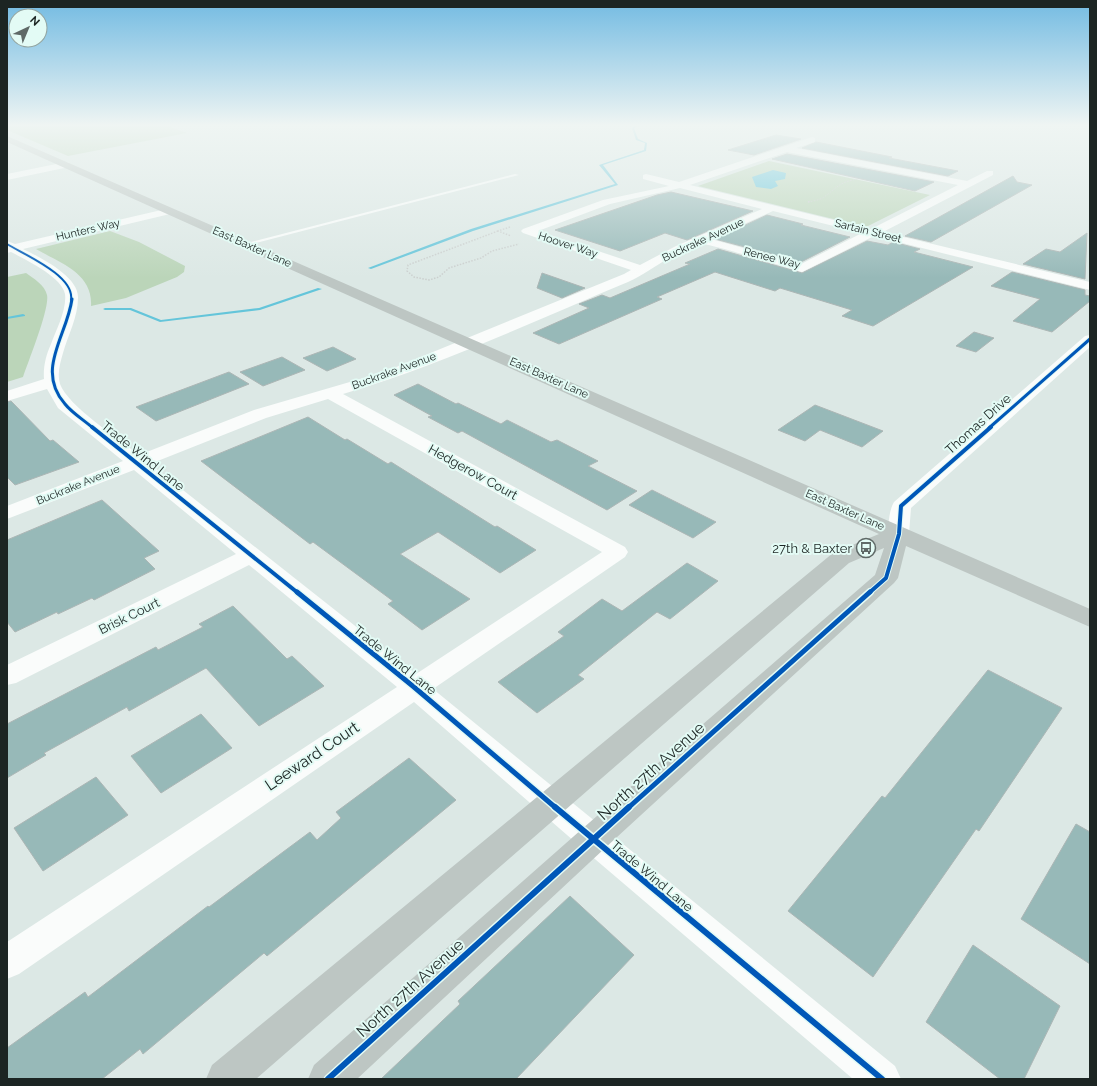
<svg xmlns="http://www.w3.org/2000/svg" width="1097" height="1086" font-family="Raleway,sans-serif">
<style>
.green{fill:#bbd5b9}
.water{fill:#64c5da}
.lines{fill:none;stroke-linecap:round;stroke-linejoin:round}
.stream{fill:#64c5da;fill-rule:evenodd}
.building{fill:#97b9b8;stroke:#acb6b5}
.path-far1{stroke:#cbcfce;stroke-width:1;stroke-dasharray:1.5 1.5;stroke-linecap:butt}
.path{stroke:#cbcfce;stroke-width:1.5;stroke-dasharray:1.5 1.5;stroke-linecap:butt}
.lane{fill:#fafcfb;fill-rule:evenodd}
.street{fill:#fafcfb;fill-rule:evenodd}
.secondary{fill:#bdc6c3;fill-rule:evenodd}
.cycleway-far4-casing{stroke:#e3fbf5;stroke-width:3.5}
.cycleway-far3-casing{stroke:#e3fbf5;stroke-width:5}
.cycleway-far2-casing{stroke:#e3fbf5;stroke-width:6}
.cycleway-far1-casing{stroke:#e3fbf5;stroke-width:8}
.cycleway-casing{stroke:#e3fbf5;stroke-width:9}
.cycleway-far4{stroke:#0057b8;stroke-width:2}
.cycleway-far3{stroke:#0057b8;stroke-width:3}
.cycleway-far2{stroke:#0057b8;stroke-width:4}
.cycleway-far1{stroke:#0057b8;stroke-width:5}
.cycleway{stroke:#0057b8;stroke-width:6}
.labels{text-anchor:middle;dominant-baseline:central;stroke-width:4;stroke-linejoin:round;paint-order:stroke}
.far-street-label{font-size:11px;fill:#1c2523;stroke:#e3fbf5}
.street-label{font-size:13px;fill:#1c2523;stroke:#e3fbf5}
.poi-label{font-size:13px;fill:#1c2523;stroke:#e3fbf5;text-anchor:end}
.near-street-label{font-size:16px;fill:#1c2523;stroke:#e3fbf5}
</style>
<rect width="100%" height="100%" fill="#dce8e5"/>
<path class="green" d="M7,126h160l20,7 -119,23 -61,-26z
M769,161l161,34 -64,32 -168,-41z
M110,231l29,11 46,24 -1,6 -7,5 -51,21 -35,8c2,-33 -31,-43 -55,-57z
M26,273c7,5 19,12 21,22 3,13 -19,67 -24,82l-16,5v-105z"/>
<path class="water" d="M773,170l13,3 -1,6 -10,2 3,5 -7,3 -15,-2 -4,-10z"/>
<g class="lines">
<path class="stream" d="M635,126h3l-4,2 4,11 9,4 -1,8 -43,14 15,20 -145,46 -102,38 -3,-1 103,-39 144,-45 -16,-19 45,-15 1,-7 -9,-3 -4,-12z
M318,288l4,1 -62,21 -100,12 -30,-12h-25l-2,-1 2,-1h26l30,12 98,-12z
M23,314l2,1v1l-18,3v-2z"/>
</g>
<path class="building" d="M776,135l25,4 -47,16 -26,-5z
M816,142l76,15 -3,1 69,13 -10,5 -146,-28z
M787,154l147,28 -19,9 -143,-32z
M1013,176l4,6 15,3 -101,57 -26,-6z
M671,192l82,19 -66,29 -22,-7 -45,18 -65,-21 102,-35z
M767,215l36,9 -2,1 49,12 -49,25 -86,-23z
M1087,233l-2,46 -62,-15 23,-15 14,3z
M867,241l21,4 5,-3 27,7 -6,3 59,15 -100,59 -31,-10 10,-6 -72,-22 -5,3 -60,-19 -58,25 5,2 -103,45 -26,-11 56,-25 -10,-4 23,-9 8,3 80,-34 -5,-1 33,-14 84,24z
M1012,272l73,18v5l5,1v5l-38,31 -39,-11 27,-22 -49,-13z
M542,273l43,15 -23,10 -25,-10z
M974,332l20,6 -18,14 -20,-6z
M333,347l23,12 -29,12 -24,-13z
M282,357l23,13 -42,16 -23,-14z
M229,372l20,12 -93,37 -20,-14z
M418,384l38,20 2,-1 43,21 6,-4 44,22 6,-2 41,21 -10,5 49,25 -30,19 -145,-79 -4,2 -30,-16 4,-1 -38,-21z
M11,401l39,40 3,-1 26,22 -64,23 -8,-8v-75z
M815,405l68,26 -21,16 -42,-17 -15,11 -27,-11z
M308,417l37,23 2,-1 41,25 3,-2 104,65 2,-1 39,24 -36,23 -62,-41 -38,22 70,45 -48,31 -34,-26 5,-3 -80,-59 -3,2 -109,-83z
M652,490l64,32 -23,16 -64,-33z
M102,500l57,51 -15,7 11,11 -61,31 -2,-2 -34,16 -1,-2 -42,20 -8,-10v-82z
M687,563l31,18 -48,38 -13,-7 -79,63 6,4 -47,34 -39,-31 66,-46 -6,-4 44,-33 20,12z
M233,606l54,53 5,-3 32,30 -65,40 -53,-58 -77,43 -2,-4 -83,46 2,2 -39,23v-54l149,-77 2,3 45,-23 -4,-3z
M988,670l74,38 -83,123 -3,-2 -103,148 -85,-66 94,-115 3,2z
M201,714l31,34 -71,45 -30,-37z
M409,758l47,42 -189,156 -3,-3 -121,101 -3,-5 -38,30h-95v-31l78,-56 3,5 120,-91 1,1 101,-75 7,8 24,-22 -5,-6z
M96,777l32,38 -85,56 -29,-43z
M1076,824l14,8v132l-69,-45z
M570,896l64,59 -118,124h-135l79,-75 -2,-3z
M973,945l87,61 -36,73h-24l-74,-57z"/>
<g class="lines">
<path class="path-far1" d="M808,202c5,-1 12,-2 16,-5 14,-10 15,-15 34,-18"/>
<path class="path" d="M808,202l3,-1
M510,227l-12,4 13,5
M498,231l-90,34 -1,6 7,6 15,3 10,-3 10,-9 32,-10 11,-7 27,-7"/>
<path class="lane" d="M515,174l4,1 -271,70 -5,-1z"/>
<path class="street" d="M812,137l3,1v4l-19,6 171,33 20,-10h6v4l-110,57 207,50v8l-216,-54 -72,36c-15,-4 -94,-30 -102,-28 -25,6 -49,28 -72,38 -94,39 -187,83 -285,112l282,153 3,5 -3,5 -192,132 462,377 6,13h-48l-271,-231 -168,-146 -395,272 -12,5v-37l390,-255 -148,-122 -233,118 -9,2v-20l229,-111 -102,-84 -127,49v-13l116,-45 -65,-53 -11,-19 -40,12v-10l37,-12c-1,-12 2,-24 7,-35 5,-14 16,-34 14,-50 -3,-17 -39,-34 -54,-42l-4,1v-12l8,3 155,-36 5,3 -5,3 -147,35c16,8 56,27 55,49 0,19 -10,37 -15,55 -3,10 -6,21 -3,31 8,22 59,55 79,71l115,-45 130,-38 240,-98 7,-4 -108,-37 -2,-2 2,-2 80,-29 66,-14 -26,-7v-4l3,-1 33,8zM787,152l171,33 -87,44 -181,-44zM680,188l82,21 -86,37 -36,19 -102,-34 72,-27zM773,211l89,22 -61,31 -90,-25zM328,399l274,153 -186,122 -266,-210 116,-46z
M66,162l3,1v4l-62,13v-6z
M1090,335v12l-179,161 -2,26 -3,4 -7,2 -7,-2c-6,-7 -3,-28 2,-36l191,-166z"/>
<path class="secondary" d="M7,136l1083,473v18l-184,-81 -8,32 -4,5 -290,266 -247,230h-49l6,-14 268,-236 293,-254 9,-27 -35,15 -593,516h-50l6,-14 621,-512 46,-19 -872,-392z"/>
<defs>
<path id="cycleway-far4" d="M7,244c18,11 68,32 64,56"/>
<path id="cycleway-far3" d="M72,299c-5,37 -37,71 -7,105 7,9 19,16 28,24
M989,428l101,-89"/>
<path id="cycleway-far2" d="M92,427l206,166
M869,593l17,-15 13,-44 2,-28 90,-79"/>
<path id="cycleway-far1" d="M297,592l117,95 142,121
M628,808l242,-216"/>
<path id="cycleway" d="M555,807l327,272
M328,1079l301,-272"/>
</defs>
<use href="#cycleway-far4" class="cycleway-far4-casing"/>
<use href="#cycleway-far3" class="cycleway-far3-casing"/>
<use href="#cycleway-far2" class="cycleway-far2-casing"/>
<use href="#cycleway-far1" class="cycleway-far1-casing"/>
<use href="#cycleway" class="cycleway-casing"/>
<use href="#cycleway-far4" class="cycleway-far4"/>
<use href="#cycleway-far3" class="cycleway-far3"/>
<use href="#cycleway-far2" class="cycleway-far2"/>
<use href="#cycleway-far1" class="cycleway-far1"/>
<use href="#cycleway" class="cycleway"/>
</g>
<linearGradient id="sky" x2="0" y2="1"><stop stop-color="#73bbe2"/><stop offset="0.45" stop-color="#eff5f3"/><stop offset="1" stop-color="#eff5f3" stop-opacity="0"/></linearGradient>
<rect width="1097" height="278" fill="url(#sky)"/>
<defs>
<symbol id="bus-ring" viewBox="-11 -11 22 22"><circle r="9.5" fill="#e3fbf5" stroke="#5f6967" stroke-width="1.5"/><path d="M-5-6H5V4H4V6H2V4H-2V6H-4V4H-5ZM-3.5-4V0h7V-4ZM-3.5 1.2v1.5H-2V1.2ZM2 1.2v1.5H3.5V1.2Z" fill="#5f6967"/></symbol>
</defs>
<g fill-rule="evenodd">
<use href="#bus-ring" x="855" y="537" width="22" height="22"/>
</g>
<g class="labels">
<g class="far-street-label">
<text transform="translate(88 230) rotate(-13)">Hunters Way</text>
<text transform="translate(868 231) rotate(14)">Sartain Street</text>
<text transform="translate(703 240) rotate(-25)">Buckrake Avenue</text>
<text transform="translate(568 245) rotate(18)">Hoover Way</text>
<text transform="translate(252 247) rotate(24)">East Baxter Lane</text>
<text transform="translate(772 258) rotate(14)">Renee Way</text>
<text transform="translate(394 371) rotate(-20)">Buckrake Avenue</text>
<text transform="translate(549 378) rotate(24)">East Baxter Lane</text>
<text transform="translate(78 485) rotate(-22)">Buckrake Avenue</text>
<text transform="translate(845 510) rotate(24)">East Baxter Lane</text>
</g>
<g class="street-label">
<text transform="translate(978 424) rotate(-42)">Thomas Drive</text>
<text transform="translate(143 456) rotate(39)">Trade Wind Lane</text>
<text transform="translate(473 472) rotate(29)">Hedgerow Court</text>
<text transform="translate(129 616) rotate(-26)">Brisk Court</text>
<text transform="translate(395 660) rotate(39)">Trade Wind Lane</text>
<text transform="translate(652 876) rotate(40)">Trade Wind Lane</text>
</g>
<g class="poi-label">
<text x="852" y="548">27th &amp; Baxter</text>
</g>
<g class="near-street-label">
<text transform="translate(312 756) rotate(-34)">Leeward Court</text>
<text transform="translate(651 771) rotate(-42)">North 27th Avenue</text>
<text transform="translate(410 988) rotate(-42)">North 27th Avenue</text>
</g>
</g>
<rect width="1097" height="1086" fill="none" stroke="#1c2523" stroke-width="16"/>
<g transform="translate(28 28) rotate(44)"><circle r="19" fill="#e3fbf5" stroke="#93a5a1"/>
<path d="M0-3L7 15L0 10L-7 15Z" fill="#5f6967"/>
<text y="-6" font-size="11" font-weight="bold" text-anchor="middle" fill="#1c2523">N</text>
</g>
</svg>
